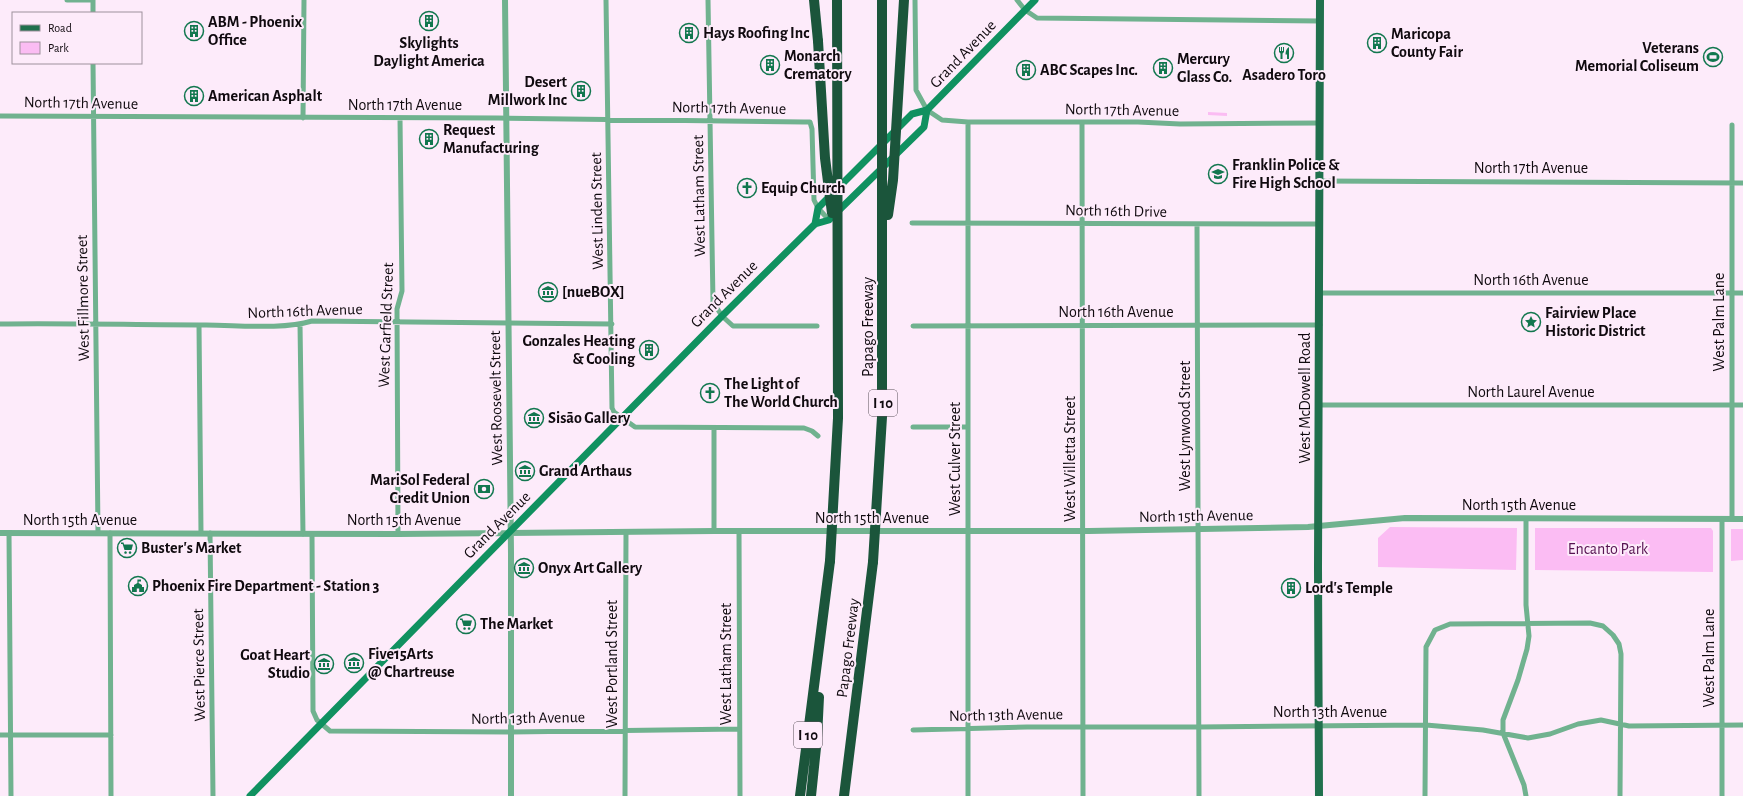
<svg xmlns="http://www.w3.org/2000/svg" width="1743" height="796" font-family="'Alegreya Sans',sans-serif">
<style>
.green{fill:#fbbcf3}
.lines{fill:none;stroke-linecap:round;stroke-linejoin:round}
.minor{stroke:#70b28f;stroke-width:5}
.tertiary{stroke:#70b28f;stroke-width:6}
.secondary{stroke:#109160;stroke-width:7}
.primary{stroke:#20704d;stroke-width:8}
.motorway{stroke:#1b553b;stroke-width:10}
.motorway-bridge{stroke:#1b553b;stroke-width:10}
.labels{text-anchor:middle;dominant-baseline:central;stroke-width:4;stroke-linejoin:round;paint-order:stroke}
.shield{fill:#fdebfa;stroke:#574e56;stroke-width:1}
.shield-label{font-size:15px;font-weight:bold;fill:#100a0f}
.poi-label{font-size:16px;font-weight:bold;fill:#100a0f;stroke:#fdebfa;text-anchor:start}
.street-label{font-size:16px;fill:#100a0f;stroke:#fdebfa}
.park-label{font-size:16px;fill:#581453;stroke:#fdebfa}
</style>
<rect width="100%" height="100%" fill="#fdebfa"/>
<path class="green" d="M1208,112l19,1v3l-19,-1z
M1390,527l127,1 -1,42 -138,-3v-29z
M1535,528h176l2,3v41l-178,-2z
M1731,529h12v31l-12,1z"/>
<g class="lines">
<path class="minor" d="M67,0h26
M93,0v13
M606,0l6,408 2,4 21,15 169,1 8,3 6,5
M708,0l5,302 9,14 11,10h84
M915,0l1,90 11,20 15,10 26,2h170l42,2 140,-1
M1017,0l8,10 12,8 283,3
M93,63l5,470
M0,116l498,2 306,4h6l2,7 2,71 4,8 11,12
M303,118l1,-118
M968,122v674
M1082,122l1,674
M1320,181l423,2
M912,223l408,1
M1197,224l2,572
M1320,293h423
M0,324c69,-1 137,1 206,1 32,0 76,5 106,-4l300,3
M300,324l3,210
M199,325l2,208
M913,326l407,-1
M1319,405h424
M913,427h55
M714,428v103
M1526,519v86l3,31 -2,13 -9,31 -15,40v13l21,52 2,11
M1732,519v-394
M739,531l1,265
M9,533l2,263
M110,533l1,263
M210,533l3,263
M312,534l1,177 4,9 13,11 181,1 228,-3
M398,534l-1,-225 5,-18 -2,-173
M913,730l114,-3h172l227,-2 57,5 45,8 22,-4 28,-10 23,-4 28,6 114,-1
M0,735h111
M625,796l1,-264
M1425,796l1,-149 9,-17 15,-6 140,-1 13,3 10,9 6,9 2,10 -1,142
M1722,796v-277"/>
<path class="tertiary" d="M505,0l6,553v243
M0,533l398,1 316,-3h375l219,-4 97,-9 338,1"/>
<path class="secondary" d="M815,224l3,-16 94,-94 15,-4 108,-110
M250,796l472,-480 93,-92 14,-4 95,-93 3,-17"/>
<path class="primary" d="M1319,796l-1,-228 2,-568"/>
<path class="motorway" d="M814,0l4,41
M800,796l30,-235
M811,796l6,-58 2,-41
M844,796l29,-234"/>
<path class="motorway-bridge" d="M818,41l7,117 7,55
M888,215l5,-35 11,-180
M830,561l8,-143 -1,-418
M873,562l9,-145v-417"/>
</g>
<defs>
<symbol id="building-ring" viewBox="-11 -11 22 22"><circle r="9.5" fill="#fdebfa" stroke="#12774f" stroke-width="1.5"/><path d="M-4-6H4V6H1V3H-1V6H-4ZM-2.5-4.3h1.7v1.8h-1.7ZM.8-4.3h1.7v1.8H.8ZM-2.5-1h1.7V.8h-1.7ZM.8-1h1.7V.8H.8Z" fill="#12774f"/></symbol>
<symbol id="restaurant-ring" viewBox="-11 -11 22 22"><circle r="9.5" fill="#fdebfa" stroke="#12774f" stroke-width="1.5"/><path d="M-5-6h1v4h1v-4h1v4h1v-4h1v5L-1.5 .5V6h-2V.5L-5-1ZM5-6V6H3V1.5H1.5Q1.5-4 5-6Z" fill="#12774f"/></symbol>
<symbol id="stadium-ring" viewBox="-11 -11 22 22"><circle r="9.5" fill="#fdebfa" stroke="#12774f" stroke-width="1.5"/><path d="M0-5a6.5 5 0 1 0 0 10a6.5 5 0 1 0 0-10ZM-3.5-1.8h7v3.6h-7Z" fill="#12774f"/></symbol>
<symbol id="school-ring" viewBox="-11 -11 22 22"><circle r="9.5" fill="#fdebfa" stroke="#12774f" stroke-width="1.5"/><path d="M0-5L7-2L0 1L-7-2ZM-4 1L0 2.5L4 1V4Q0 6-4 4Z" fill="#12774f"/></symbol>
<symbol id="church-ring" viewBox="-11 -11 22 22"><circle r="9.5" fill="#fdebfa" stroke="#12774f" stroke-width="1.5"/><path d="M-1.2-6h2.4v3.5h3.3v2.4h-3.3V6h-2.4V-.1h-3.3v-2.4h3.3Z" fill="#12774f"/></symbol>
<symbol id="museum-ring" viewBox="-11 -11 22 22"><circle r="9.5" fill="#fdebfa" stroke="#12774f" stroke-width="1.5"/><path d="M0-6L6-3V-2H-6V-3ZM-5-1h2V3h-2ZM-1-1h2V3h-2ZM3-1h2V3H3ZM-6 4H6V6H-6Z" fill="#12774f"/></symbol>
<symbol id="sight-ring" viewBox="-11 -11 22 22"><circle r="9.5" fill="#fdebfa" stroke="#12774f" stroke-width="1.5"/><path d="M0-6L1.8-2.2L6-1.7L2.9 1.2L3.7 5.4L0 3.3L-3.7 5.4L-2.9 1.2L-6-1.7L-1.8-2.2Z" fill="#12774f"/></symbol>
<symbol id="bank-ring" viewBox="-11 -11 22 22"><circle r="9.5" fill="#fdebfa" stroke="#12774f" stroke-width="1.5"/><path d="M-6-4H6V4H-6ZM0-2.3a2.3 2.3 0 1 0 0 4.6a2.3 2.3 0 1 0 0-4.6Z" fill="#12774f"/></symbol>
<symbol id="supermarket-ring" viewBox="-11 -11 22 22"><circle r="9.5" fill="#fdebfa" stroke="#12774f" stroke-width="1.5"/><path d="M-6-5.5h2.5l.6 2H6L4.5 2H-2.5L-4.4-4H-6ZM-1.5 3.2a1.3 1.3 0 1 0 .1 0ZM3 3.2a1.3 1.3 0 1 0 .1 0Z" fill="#12774f"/></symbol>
<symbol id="civic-ring" viewBox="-11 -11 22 22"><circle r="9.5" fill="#fdebfa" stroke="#12774f" stroke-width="1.5"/><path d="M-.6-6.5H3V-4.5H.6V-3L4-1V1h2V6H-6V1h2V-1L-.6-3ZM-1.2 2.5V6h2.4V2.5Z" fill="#12774f"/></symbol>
</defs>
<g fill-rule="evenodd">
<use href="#building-ring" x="418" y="10" width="22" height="22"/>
<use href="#building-ring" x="183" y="20" width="22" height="22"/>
<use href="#building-ring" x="678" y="22" width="22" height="22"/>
<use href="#building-ring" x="1366" y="32" width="22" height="22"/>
<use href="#restaurant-ring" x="1273" y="42" width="22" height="22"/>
<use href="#stadium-ring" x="1702" y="46" width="22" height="22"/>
<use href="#building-ring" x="759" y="54" width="22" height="22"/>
<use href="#building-ring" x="1152" y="57" width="22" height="22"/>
<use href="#building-ring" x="1015" y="59" width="22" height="22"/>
<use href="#building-ring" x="570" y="80" width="22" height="22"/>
<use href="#building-ring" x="183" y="85" width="22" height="22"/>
<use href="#building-ring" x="418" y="128" width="22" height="22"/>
<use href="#school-ring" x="1207" y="163" width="22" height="22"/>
<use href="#church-ring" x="736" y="177" width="22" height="22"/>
<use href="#museum-ring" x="537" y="281" width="22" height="22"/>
<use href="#sight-ring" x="1520" y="311" width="22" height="22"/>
<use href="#building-ring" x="638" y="339" width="22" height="22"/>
<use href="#church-ring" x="699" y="382" width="22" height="22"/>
<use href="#museum-ring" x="523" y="407" width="22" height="22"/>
<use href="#museum-ring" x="514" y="460" width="22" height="22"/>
<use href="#bank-ring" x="473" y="478" width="22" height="22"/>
<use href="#supermarket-ring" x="116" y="537" width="22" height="22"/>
<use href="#museum-ring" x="513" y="557" width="22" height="22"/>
<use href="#civic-ring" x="127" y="575" width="22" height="22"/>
<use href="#building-ring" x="1280" y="577" width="22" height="22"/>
<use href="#supermarket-ring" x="455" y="613" width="22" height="22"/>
<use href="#museum-ring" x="343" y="652" width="22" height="22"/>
<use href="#museum-ring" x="313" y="653" width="22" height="22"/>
</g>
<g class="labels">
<g class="shield">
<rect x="869" y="390" width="28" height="26" rx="3"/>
<rect x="794" y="722" width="28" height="26" rx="3"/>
</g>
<g class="shield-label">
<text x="883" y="403">I 10</text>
<text x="808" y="735">I 10</text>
</g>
<g class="poi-label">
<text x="208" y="22">ABM - Phoenix<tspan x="208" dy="18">Office</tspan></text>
<text x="703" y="33">Hays Roofing Inc</text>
<text x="1391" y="34">Maricopa<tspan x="1391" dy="18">County Fair</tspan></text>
<text x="429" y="43" text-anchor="middle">Skylights<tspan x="429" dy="18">Daylight America</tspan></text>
<text x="1699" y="48" text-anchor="end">Veterans<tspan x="1699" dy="18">Memorial Coliseum</tspan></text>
<text x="784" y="56">Monarch<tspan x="784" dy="18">Crematory</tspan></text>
<text x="1177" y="59">Mercury<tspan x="1177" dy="18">Glass Co.</tspan></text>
<text x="1040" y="70">ABC Scapes Inc.</text>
<text x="1284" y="75" text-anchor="middle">Asadero Toro</text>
<text x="567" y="82" text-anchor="end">Desert<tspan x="567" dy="18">Millwork Inc</tspan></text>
<text x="208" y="96">American Asphalt</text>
<text x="443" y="130">Request<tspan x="443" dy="18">Manufacturing</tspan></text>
<text x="1232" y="165">Franklin Police &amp;<tspan x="1232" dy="18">Fire High School</tspan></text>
<text x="761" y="188">Equip Church</text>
<text x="562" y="292">[nueBOX]</text>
<text x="1545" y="313">Fairview Place<tspan x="1545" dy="18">Historic District</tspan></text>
<text x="635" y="341" text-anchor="end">Gonzales Heating<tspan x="635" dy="18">&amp; Cooling</tspan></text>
<text x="724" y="384">The Light of<tspan x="724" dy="18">The World Church</tspan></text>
<text x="548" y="418">Sisāo Gallery</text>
<text x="539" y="471">Grand Arthaus</text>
<text x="470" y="480" text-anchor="end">MariSol Federal<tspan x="470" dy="18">Credit Union</tspan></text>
<text x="141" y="548">Buster's Market</text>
<text x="538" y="568">Onyx Art Gallery</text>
<text x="152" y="586">Phoenix Fire Department - Station 3</text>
<text x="1305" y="588">Lord's Temple</text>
<text x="480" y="624">The Market</text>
<text x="368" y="654">Five15Arts<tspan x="368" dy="18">@ Chartreuse</tspan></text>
<text x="310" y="655" text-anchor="end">Goat Heart<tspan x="310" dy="18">Studio</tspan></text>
</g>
<g class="street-label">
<text transform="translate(963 54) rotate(-46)">Grand Avenue</text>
<text transform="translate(81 103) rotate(1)">North 17th Avenue</text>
<text x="405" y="105">North 17th Avenue</text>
<text transform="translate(729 108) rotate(1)">North 17th Avenue</text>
<text transform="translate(1122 110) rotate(1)">North 17th Avenue</text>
<text x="1531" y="168">North 17th Avenue</text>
<text transform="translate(699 196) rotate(-91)">West Latham Street</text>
<text transform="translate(597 211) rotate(-91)">West Linden Street</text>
<text transform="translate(1116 211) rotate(1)">North 16th Drive</text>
<text x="1531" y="280">North 16th Avenue</text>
<text transform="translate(724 294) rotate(-45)">Grand Avenue</text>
<text transform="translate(83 298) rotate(-91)">West Fillmore Street</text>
<text transform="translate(305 311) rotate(-2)">North 16th Avenue</text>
<text x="1116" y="312">North 16th Avenue</text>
<text transform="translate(1719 322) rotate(-90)">West Palm Lane</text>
<text transform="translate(386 325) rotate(-88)">West Garfield Street</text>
<text transform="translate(868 327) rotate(-90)">Papago Freeway</text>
<text x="1531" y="392">North Laurel Avenue</text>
<text transform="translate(496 398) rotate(-91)">West Roosevelt Street</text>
<text transform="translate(1305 398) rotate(-90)">West McDowell Road</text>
<text transform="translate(1185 426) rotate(-90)">West Lynwood Street</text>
<text transform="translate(955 459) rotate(-90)">West Culver Street</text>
<text transform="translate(1070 459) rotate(-90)">West Willetta Street</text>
<text x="1519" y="505">North 15th Avenue</text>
<text transform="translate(1196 516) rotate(-1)">North 15th Avenue</text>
<text x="872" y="518">North 15th Avenue</text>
<text x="80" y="520">North 15th Avenue</text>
<text x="404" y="520">North 15th Avenue</text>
<text transform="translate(497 525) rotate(-45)">Grand Avenue</text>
<text transform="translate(848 648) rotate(-83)">Papago Freeway</text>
<text transform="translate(1709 658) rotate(-90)">West Palm Lane</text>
<text transform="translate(612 664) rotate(-90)">West Portland Street</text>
<text transform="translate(726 664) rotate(-90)">West Latham Street</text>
<text transform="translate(199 665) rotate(-91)">West Pierce Street</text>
<text x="1330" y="712">North 13th Avenue</text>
<text transform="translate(1006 715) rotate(-1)">North 13th Avenue</text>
<text transform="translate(528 718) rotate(-1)">North 13th Avenue</text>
</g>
<g class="park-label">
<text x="1608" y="549">Encanto Park</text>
</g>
</g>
<rect x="12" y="12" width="130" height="52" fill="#fdebfa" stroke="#9e919c"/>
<rect x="20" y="25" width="20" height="6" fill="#20704d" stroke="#9e919c"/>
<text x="48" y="32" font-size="12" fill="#100a0f">Road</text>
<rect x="20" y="42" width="20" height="12" fill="#fbbcf3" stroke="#9e919c"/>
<text x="48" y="52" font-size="12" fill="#100a0f">Park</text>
</svg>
